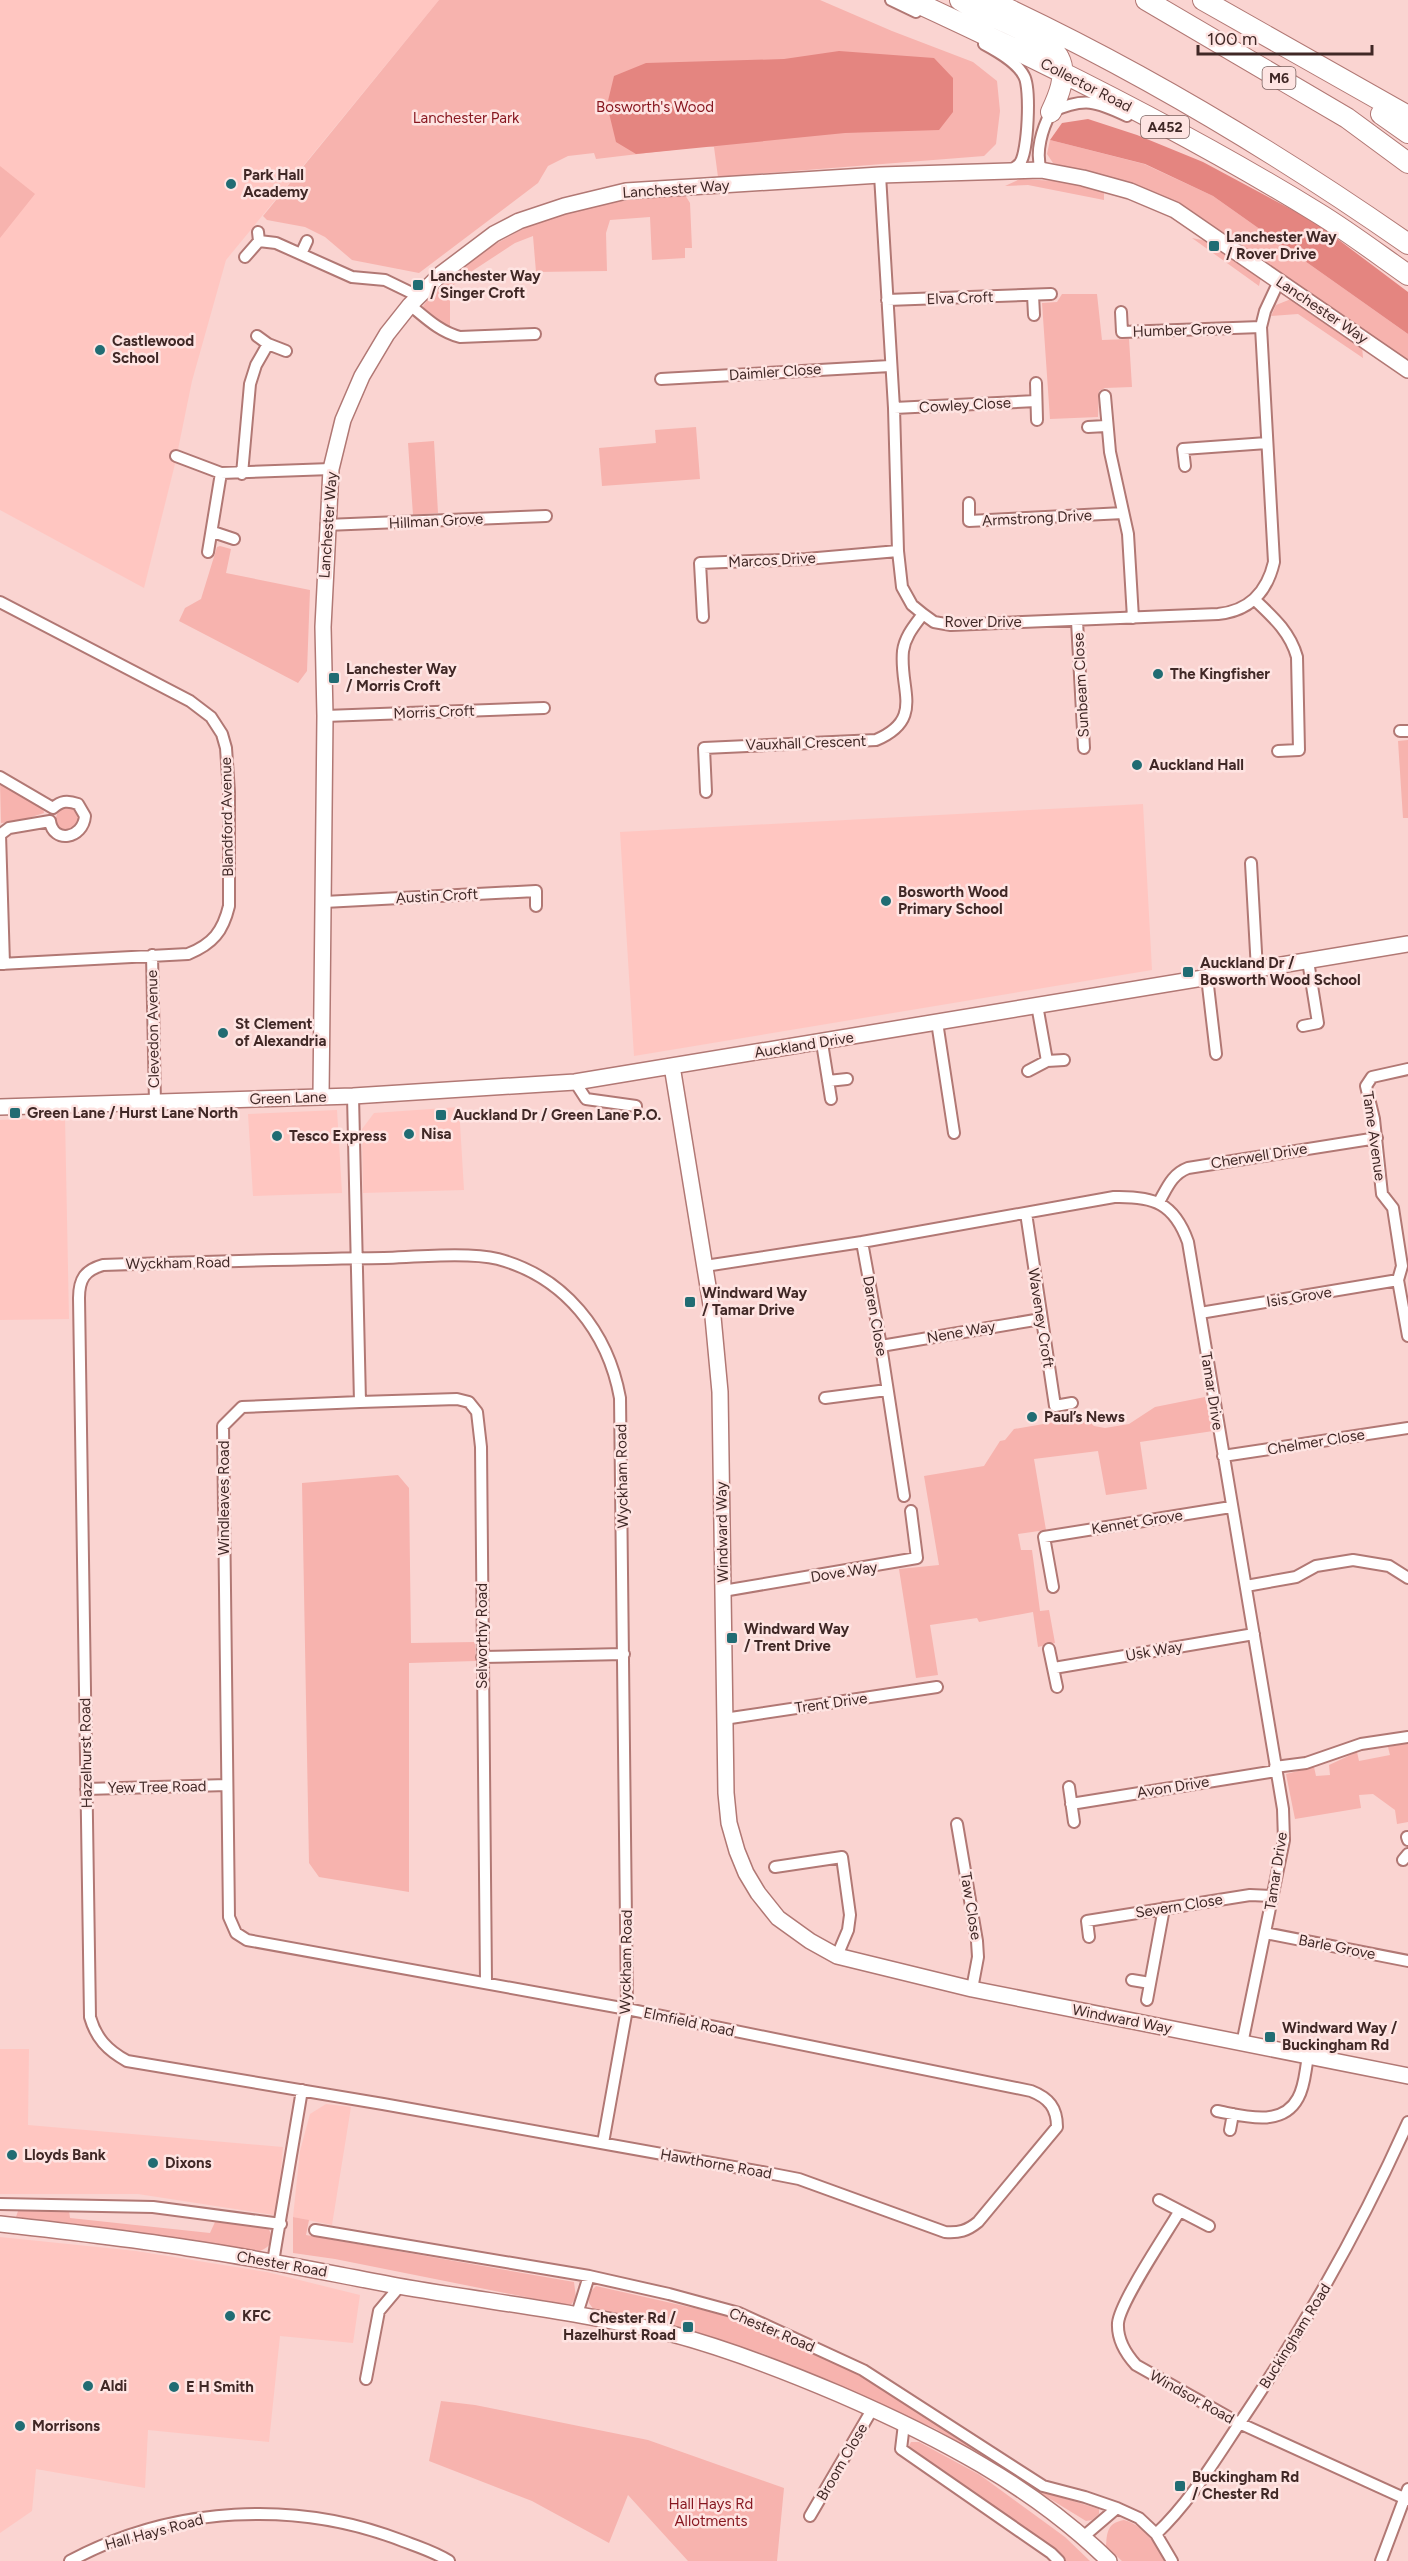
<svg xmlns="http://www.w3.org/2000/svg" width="1408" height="2561" font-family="Figtree,sans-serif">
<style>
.built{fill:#ffc6c1}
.green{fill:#f7b3ae}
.forest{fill:#e48580}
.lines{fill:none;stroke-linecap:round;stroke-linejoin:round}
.street-casing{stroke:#b17874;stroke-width:14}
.secondary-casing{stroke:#b17874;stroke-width:18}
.highway-casing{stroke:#b17874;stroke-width:22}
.street{stroke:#fff;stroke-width:10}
.secondary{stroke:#fff;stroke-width:15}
.highway{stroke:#fff;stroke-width:20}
.poi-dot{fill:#216c73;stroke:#fee4e2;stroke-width:2}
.labels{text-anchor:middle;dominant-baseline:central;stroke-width:5;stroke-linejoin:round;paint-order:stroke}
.shield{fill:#fee4e2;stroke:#79605e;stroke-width:1.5}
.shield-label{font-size:14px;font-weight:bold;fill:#402826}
.street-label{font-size:15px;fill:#402826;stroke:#fee4e2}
.park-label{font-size:15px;fill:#87161f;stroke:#fee4e2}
.poi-label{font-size:15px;font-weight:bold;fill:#402826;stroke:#fee4e2;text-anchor:start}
</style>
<rect width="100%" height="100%" fill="#fad4d1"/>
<path class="built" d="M0,0h439l-213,260 -34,121 -17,83 -31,124 -144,-78z
M1143,804l9,166 -518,86 -14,-224z
M459,1107l5,83 -101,3 -1,-64 12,-16z
M337,1110l5,83 -89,3 -5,-82z
M65,1117l4,202 -69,1v-200z
M0,2049h29l-1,76 255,22 -5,59 -4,9 -136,-21h-138z
M326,2104l25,3 -19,118 -39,-8 7,-66 10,-37z
M0,2237l136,14 131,21 93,23 -7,48 -73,-7 -11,106 -121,-12 -3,58 -109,-19 -4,42 -32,22z"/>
<path class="green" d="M439,0h381l72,31 81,31 24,19 3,30 -4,33 -12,12 -266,21 -4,-30 -9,-1 -109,13 -2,-6 -26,3 -20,10 -10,17 -119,90 -67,-13 -27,-23 -20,-10 -38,-7 -4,-4z
M1050,140l94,24 69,32 195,138v28l-178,-124 -51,-33 -39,-18 -87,-24 -6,-9z
M0,166l35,28 -35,44z
M1020,179l37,2 47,10v9l-76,-15 -23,1z
M685,195l5,8 2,45h-7v10l-33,2 -2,-43 -40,3 -4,13 1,38 -71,1 -3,-36 -18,7 -58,38 -7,9v39l-26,-19 -1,-4c44,-60 143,-104 216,-110 15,-1 31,0 46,-1z
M1192,238l20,4 49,35 -2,9z
M1062,294h35l5,46 27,-1 3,48 -27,1 -6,3 -1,26 -48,2 -8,-116 15,-1z
M1291,299l71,47 1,12 -65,-44 -27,2 5,-11z
M696,427l4,52 -98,7 -3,-38 57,-5 -1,-13z
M434,441l4,72 -25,2 -5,-72z
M220,546l11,3 -5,24 84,17 -3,81 -9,12 -119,-62 6,-13 16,-9 16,-52z
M1408,740v78h-5l-5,-77z
M0,782l43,26 1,5 -28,9 -15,1z
M56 819a12 12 0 1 1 24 0a12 12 0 1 1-24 0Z
M1205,1397l8,34 -73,11 7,47 -41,6 -8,-44 -64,8 12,71 -28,4 3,16h11l8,61 9,-1 6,33 -17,4 -5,-35 -54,10 -2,-4 -47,7 8,50 -22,3 -17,-109 40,-4 -15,-89 60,-10 16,-25 5,-1 9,-11 70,-12 10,9 11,2 24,-4 26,-17z
M398,1475l11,13 2,155 64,-1 1,19 -67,2v229l-90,-15 -10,-14 -7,-380z
M1408,1743v79l-11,2 -2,-14 -22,-16 -14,1 2,13 -66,11 -9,-45 28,-7 2,9 14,-1 -1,-10 28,-13 2,9 31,-6 -2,-8z
M19,2208l50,2 1,8 140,15 5,-11 53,6c7,11 3,19 -8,23l-244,-34z
M293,2217l16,3 -3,15 268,47 2,16 -6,8 -235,-47 -42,-6z
M596,2286l133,30 131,59 184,117 55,17v5l-7,6 -6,1 -150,-92 -172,-75 -82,-26 -88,-18 -5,-7 -1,-9z
M441,2401l34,4 173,35 136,48 -7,73h-89l-60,-66 -19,48 -77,-42 -103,-40z
M911,2442h8l61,33 85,62 25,24h-25l-67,-52 -86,-58 -3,-5z
M1124,2520c17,4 34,24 40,41h-42l-16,-15c1,-15 2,-23 18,-26z"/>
<path class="forest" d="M839,51l95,7 19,20v34l-14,18 -94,3 -209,21 -20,-12 -9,-37 7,-29 32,-13 138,-4z
M1088,119l49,16 66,27 112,60 93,70v42l-195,-138 -68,-32 -95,-24 12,-17z"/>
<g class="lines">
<defs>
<path id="street" d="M891,0l25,12
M984,44c13,7 33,18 40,32 7,12 4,76 -4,87 -2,3 -5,4 -7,6
M1041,170c-6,-18 1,-41 10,-58 33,-15 45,-11 76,4
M880,175l14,233 4,143 4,36 10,18 11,9 11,8 17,3 267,-11c32,-3 49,-22 56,-52l-13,-235 4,-16 14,-30
M259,241l17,2 76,34 33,3 33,16
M301,254l6,-13
M245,257l14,-16 -1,-9
M1033,295l1,20
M887,300l164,-6
M410,305c16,13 30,27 50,32l75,-3
M1121,312l1,20 139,-5
M268,344l18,7
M661,379l229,-13
M1036,383l1,37
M1105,396l5,56 18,82 5,84
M894,408l142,-7
M1088,427l18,-1
M176,456l45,17 110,-4
M1185,466l-2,-17 84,-6
M242,474l8,-90 6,-19 12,-21 -11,-8
M969,503v18l154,-8
M326,525l220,-9
M213,532l21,7
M208,552l13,-79
M1255,600c18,17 35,32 42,57l2,93 -21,1
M0,602l190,99 21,16 11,17 4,14 3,44v114c-6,25 -16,38 -41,48l-188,10
M703,617l-3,-54 106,-4 92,-8
M1077,621l7,127
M325,716l219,-8
M1400,731h8
M0,777l53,31c8,-7 14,-8 25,-4l7,12c-2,23 -32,28 -35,5l-41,7 -8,6
M706,792l-2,-44 172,-8c49,-21 23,-50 27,-89 2,-15 12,-26 20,-37
M0,834l4,130
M1251,863l6,107
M324,902l212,-11v15
M152,955l3,148
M1207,977l9,77
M1037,1005l10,56
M937,1022l17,111
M1303,1026l15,-3 -10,-62
M822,1043l9,56
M1408,1069l-36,8 -6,9 8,33 8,75 11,14 9,58 -4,14 10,56
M1028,1071l19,-10 17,-1
M828,1081l19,-2
M575,1082l11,17 50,7
M353,1096l7,306 -118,5 -19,19 6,491 7,16 11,7 380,69 404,82c18,7 26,17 26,36l-79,95c-11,9 -19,11 -33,10l-146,-53 -31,-6 -385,-69 -256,-43c-20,-11 -31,-23 -37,-44l-11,-719c0,-19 6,-28 24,-33 94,-3 188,-6 281,-7 31,-1 85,-6 114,1 67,18 110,73 122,139l7,611 -24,134
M1159,1202c8,-14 13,-28 29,-34l189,-30
M1026,1213l29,193 17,-3
M862,1242l19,104 23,150
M705,1266l157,-24 252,-45c40,-1 60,6 74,45l95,567 1,31 -42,204
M1200,1313l198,-33
M881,1346l160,-27
M825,1398l62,-8
M360,1402l97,-3 12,3 8,10 4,35 5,535
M1223,1456l185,-28
M1246,1586l50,-9 20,-11 37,-6 36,6 19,12
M1053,1587l-9,-50 187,-30
M723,1591l194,-33 -6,-47
M1049,1649l8,38
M482,1657l142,-3
M1054,1668l200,-34
M724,1719l213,-32
M1275,1767l31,-4 55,-19 47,-7
M1069,1787l5,35
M86,1789l141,-4
M1071,1804l205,-33
M957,1824l20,117 1,16 -6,32
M1407,1837l1,3
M1403,1860l5,-6
M775,1867l67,-10 8,58 -2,15 -11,26
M1265,1933l143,28
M1089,1937l-2,-16 163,-26 22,1
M1132,1980l18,3
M1147,2000l17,-92
M1217,2111c27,5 65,17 81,-13 7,-12 7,-27 10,-41
M1230,2130l3,-16
M1159,2200l50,26
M0,2204l153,3 128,17
M1179,2212c-13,22 -59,90 -61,111 -1,17 8,31 18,42l103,58 169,77
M315,2230l274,46 80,18 70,19 124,57 180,116 42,11 32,11 22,10 17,16 16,27
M273,2262l29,-172
M577,2314l12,-38
M366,2379l13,-68 21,-25
M904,2424l-3,25 150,104 8,8
M810,2516l63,-108
M1156,2534c34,-32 59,-74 85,-113 64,-95 120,-194 167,-299
M1083,2537l34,-29
M70,2561c102,-55 226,-62 333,-20 16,6 32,11 46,20
M1381,2561l27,-72"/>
<path id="secondary" d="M672,1066l41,251 7,75 6,401 3,30 8,28 9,22 12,20 20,25 32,23 27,15 135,33 436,87
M321,1097l4,-381 -2,-89 8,-158 12,-49 19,-44 25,-42 23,-29 31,-31 53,-40 25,-13 45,-15 62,-15 254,-16 161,-5 42,8 47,13 45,19 233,160
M0,1107l353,-11 222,-14 833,-138
M0,2224c63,7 126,14 188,24 70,10 140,25 210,38 91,16 184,26 274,48 57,15 113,37 167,60 97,42 194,92 270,167"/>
<path id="highway" d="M911,0c139,64 277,133 407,213 31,19 60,41 90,62
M960,0c22,14 89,37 99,58 9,17 -1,39 -8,54
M989,0c147,68 287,152 419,244
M1146,0l201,118 61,45
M1203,0l205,116
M1381,114l27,19"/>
</defs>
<use href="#street" class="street-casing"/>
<use href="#secondary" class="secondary-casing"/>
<use href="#highway" class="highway-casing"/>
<use href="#street" class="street"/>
<use href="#secondary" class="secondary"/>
<use href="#highway" class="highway"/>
</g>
<g class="poi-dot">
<circle cx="231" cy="184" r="6"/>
<rect x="1208" y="240" width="12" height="12" rx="3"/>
<rect x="412" y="279" width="12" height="12" rx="3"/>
<circle cx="100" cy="350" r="6"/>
<circle cx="1158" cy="674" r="6"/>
<rect x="328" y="672" width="12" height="12" rx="3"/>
<circle cx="1137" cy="765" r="6"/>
<circle cx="886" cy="901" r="6"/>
<rect x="1182" y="966" width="12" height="12" rx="3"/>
<circle cx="223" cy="1033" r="6"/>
<rect x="9" y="1107" width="12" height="12" rx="3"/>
<rect x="435" y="1109" width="12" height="12" rx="3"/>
<circle cx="409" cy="1134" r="6"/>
<circle cx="277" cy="1136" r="6"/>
<rect x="684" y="1296" width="12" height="12" rx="3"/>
<circle cx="1032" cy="1417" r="6"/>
<rect x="726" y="1632" width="12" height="12" rx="3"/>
<rect x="1264" y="2031" width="12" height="12" rx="3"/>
<circle cx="12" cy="2155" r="6"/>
<circle cx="153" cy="2163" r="6"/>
<circle cx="230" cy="2316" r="6"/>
<rect x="682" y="2321" width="12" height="12" rx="3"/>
<circle cx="88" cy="2386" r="6"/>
<circle cx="174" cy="2387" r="6"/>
<circle cx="20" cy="2426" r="6"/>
<rect x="1174" y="2480" width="12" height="12" rx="3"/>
</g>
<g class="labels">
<g class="shield">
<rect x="1262.5" y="67" width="33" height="22" rx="4.5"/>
<rect x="1141" y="116" width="48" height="22" rx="4.5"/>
</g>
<g class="shield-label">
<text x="1279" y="78">M6</text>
<text x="1165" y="127">A452</text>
</g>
<g class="street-label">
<text transform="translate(1086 85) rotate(27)">Collector Road</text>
<text transform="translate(676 189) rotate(-4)">Lanchester Way</text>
<text transform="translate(960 298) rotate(-2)">Elva Croft</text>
<text transform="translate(1322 310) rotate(34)">Lanchester Way</text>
<text transform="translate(1182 330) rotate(-2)">Humber Grove</text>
<text transform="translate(775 372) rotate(-4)">Daimler Close</text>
<text transform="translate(965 405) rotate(-3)">Cowley Close</text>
<text transform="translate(1037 518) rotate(-3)">Armstrong Drive</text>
<text transform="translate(436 521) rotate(-3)">Hillman Grove</text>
<text transform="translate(328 525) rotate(-86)">Lanchester Way</text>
<text transform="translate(772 560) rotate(-3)">Marcos Drive</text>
<text x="983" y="622">Rover Drive</text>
<text transform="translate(1081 685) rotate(-93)">Sunbeam Close</text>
<text transform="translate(434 712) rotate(-2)">Morris Croft</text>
<text transform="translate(806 743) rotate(-2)">Vauxhall Crescent</text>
<text transform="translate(227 817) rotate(-91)">Blandford Avenue</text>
<text transform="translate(437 896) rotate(-3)">Austin Croft</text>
<text transform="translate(153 1029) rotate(-91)">Clevedon Avenue</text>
<text transform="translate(804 1045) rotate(-9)">Auckland Drive</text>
<text transform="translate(288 1098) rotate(-2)">Green Lane</text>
<text transform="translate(1374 1136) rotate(82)">Tame Avenue</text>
<text transform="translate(1259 1156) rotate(-9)">Cherwell Drive</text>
<text transform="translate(178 1263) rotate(-1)">Wyckham Road</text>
<text transform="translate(1299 1297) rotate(-9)">Isis Grove</text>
<text transform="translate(875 1316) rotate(80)">Daren Close</text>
<text transform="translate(1041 1318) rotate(81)">Waveney Croft</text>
<text transform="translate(961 1332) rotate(-10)">Nene Way</text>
<text transform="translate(1212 1391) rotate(81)">Tamar Drive</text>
<text transform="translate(1316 1442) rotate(-9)">Chelmer Close</text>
<text transform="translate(622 1476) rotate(-91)">Wyckham Road</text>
<text transform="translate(224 1498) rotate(-90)">Windleaves Road</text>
<text transform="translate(1137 1522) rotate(-9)">Kennet Grove</text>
<text transform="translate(722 1532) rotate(-91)">Windward Way</text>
<text transform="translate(844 1572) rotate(-9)">Dove Way</text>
<text transform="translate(482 1636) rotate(-90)">Selworthy Road</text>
<text transform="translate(1154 1651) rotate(-10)">Usk Way</text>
<text transform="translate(831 1703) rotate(-8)">Trent Drive</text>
<text transform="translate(86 1753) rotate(-91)">Hazelhurst Road</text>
<text transform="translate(157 1787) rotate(-1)">Yew Tree Road</text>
<text transform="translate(1173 1787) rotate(-9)">Avon Drive</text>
<text transform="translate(1276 1871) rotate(-81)">Tamar Drive</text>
<text transform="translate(971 1906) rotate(81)">Taw Close</text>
<text transform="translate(1179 1906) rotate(-9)">Severn Close</text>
<text transform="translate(1337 1947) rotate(11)">Barle Grove</text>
<text transform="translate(626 1962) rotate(-89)">Wyckham Road</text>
<text transform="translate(1122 2019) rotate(11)">Windward Way</text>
<text transform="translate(689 2022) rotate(12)">Elmfield Road</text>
<text transform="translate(716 2164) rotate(10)">Hawthorne Road</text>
<text transform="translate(282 2264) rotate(10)">Chester Road</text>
<text transform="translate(772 2330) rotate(23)">Chester Road</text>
<text transform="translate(1295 2336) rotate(-58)">Buckingham Road</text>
<text transform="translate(1192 2397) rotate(29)">Windsor Road</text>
<text transform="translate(842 2462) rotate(-60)">Broom Close</text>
<text transform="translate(154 2532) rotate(-15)">Hall Hays Road</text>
</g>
<g class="park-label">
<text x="655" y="107">Bosworth's Wood</text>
<text x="466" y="118">Lanchester Park</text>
<text x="711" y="2504">Hall Hays Rd<tspan x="711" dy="17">Allotments</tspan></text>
</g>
<g class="poi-label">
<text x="243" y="175">Park Hall<tspan x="243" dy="17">Academy</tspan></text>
<text x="1226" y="237">Lanchester Way<tspan x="1226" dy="17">/ Rover Drive</tspan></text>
<text x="430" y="276">Lanchester Way<tspan x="430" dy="17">/ Singer Croft</tspan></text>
<text x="112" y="341">Castlewood<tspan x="112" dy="17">School</tspan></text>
<text x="346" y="669">Lanchester Way<tspan x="346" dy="17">/ Morris Croft</tspan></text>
<text x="1170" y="674">The Kingfisher</text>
<text x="1149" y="765">Auckland Hall</text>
<text x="898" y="892">Bosworth Wood<tspan x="898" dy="17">Primary School</tspan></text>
<text x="1200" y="963">Auckland Dr /<tspan x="1200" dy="17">Bosworth Wood School</tspan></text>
<text x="235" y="1024">St Clement<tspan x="235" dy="17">of Alexandria</tspan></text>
<text x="27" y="1113">Green Lane / Hurst Lane North</text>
<text x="453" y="1115">Auckland Dr / Green Lane P.O.</text>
<text x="421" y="1134">Nisa</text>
<text x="289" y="1136">Tesco Express</text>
<text x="702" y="1293">Windward Way<tspan x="702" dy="17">/ Tamar Drive</tspan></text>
<text x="1044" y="1417">Paul’s News</text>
<text x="744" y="1629">Windward Way<tspan x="744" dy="17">/ Trent Drive</tspan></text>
<text x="1282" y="2028">Windward Way /<tspan x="1282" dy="17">Buckingham Rd</tspan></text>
<text x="24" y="2155">Lloyds Bank</text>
<text x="165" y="2163">Dixons</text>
<text x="242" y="2316">KFC</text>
<text x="676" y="2318" text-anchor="end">Chester Rd /<tspan x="676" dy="17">Hazelhurst Road</tspan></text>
<text x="100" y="2386">Aldi</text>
<text x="186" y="2387">E H Smith</text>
<text x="32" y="2426">Morrisons</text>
<text x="1192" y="2477">Buckingham Rd<tspan x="1192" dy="17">/ Chester Rd</tspan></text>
</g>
</g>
<path d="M1198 45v9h174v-9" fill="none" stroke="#402826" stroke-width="3"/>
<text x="1207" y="45" font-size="18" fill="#402826" stroke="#fee4e2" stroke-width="4.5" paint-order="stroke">100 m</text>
</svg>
